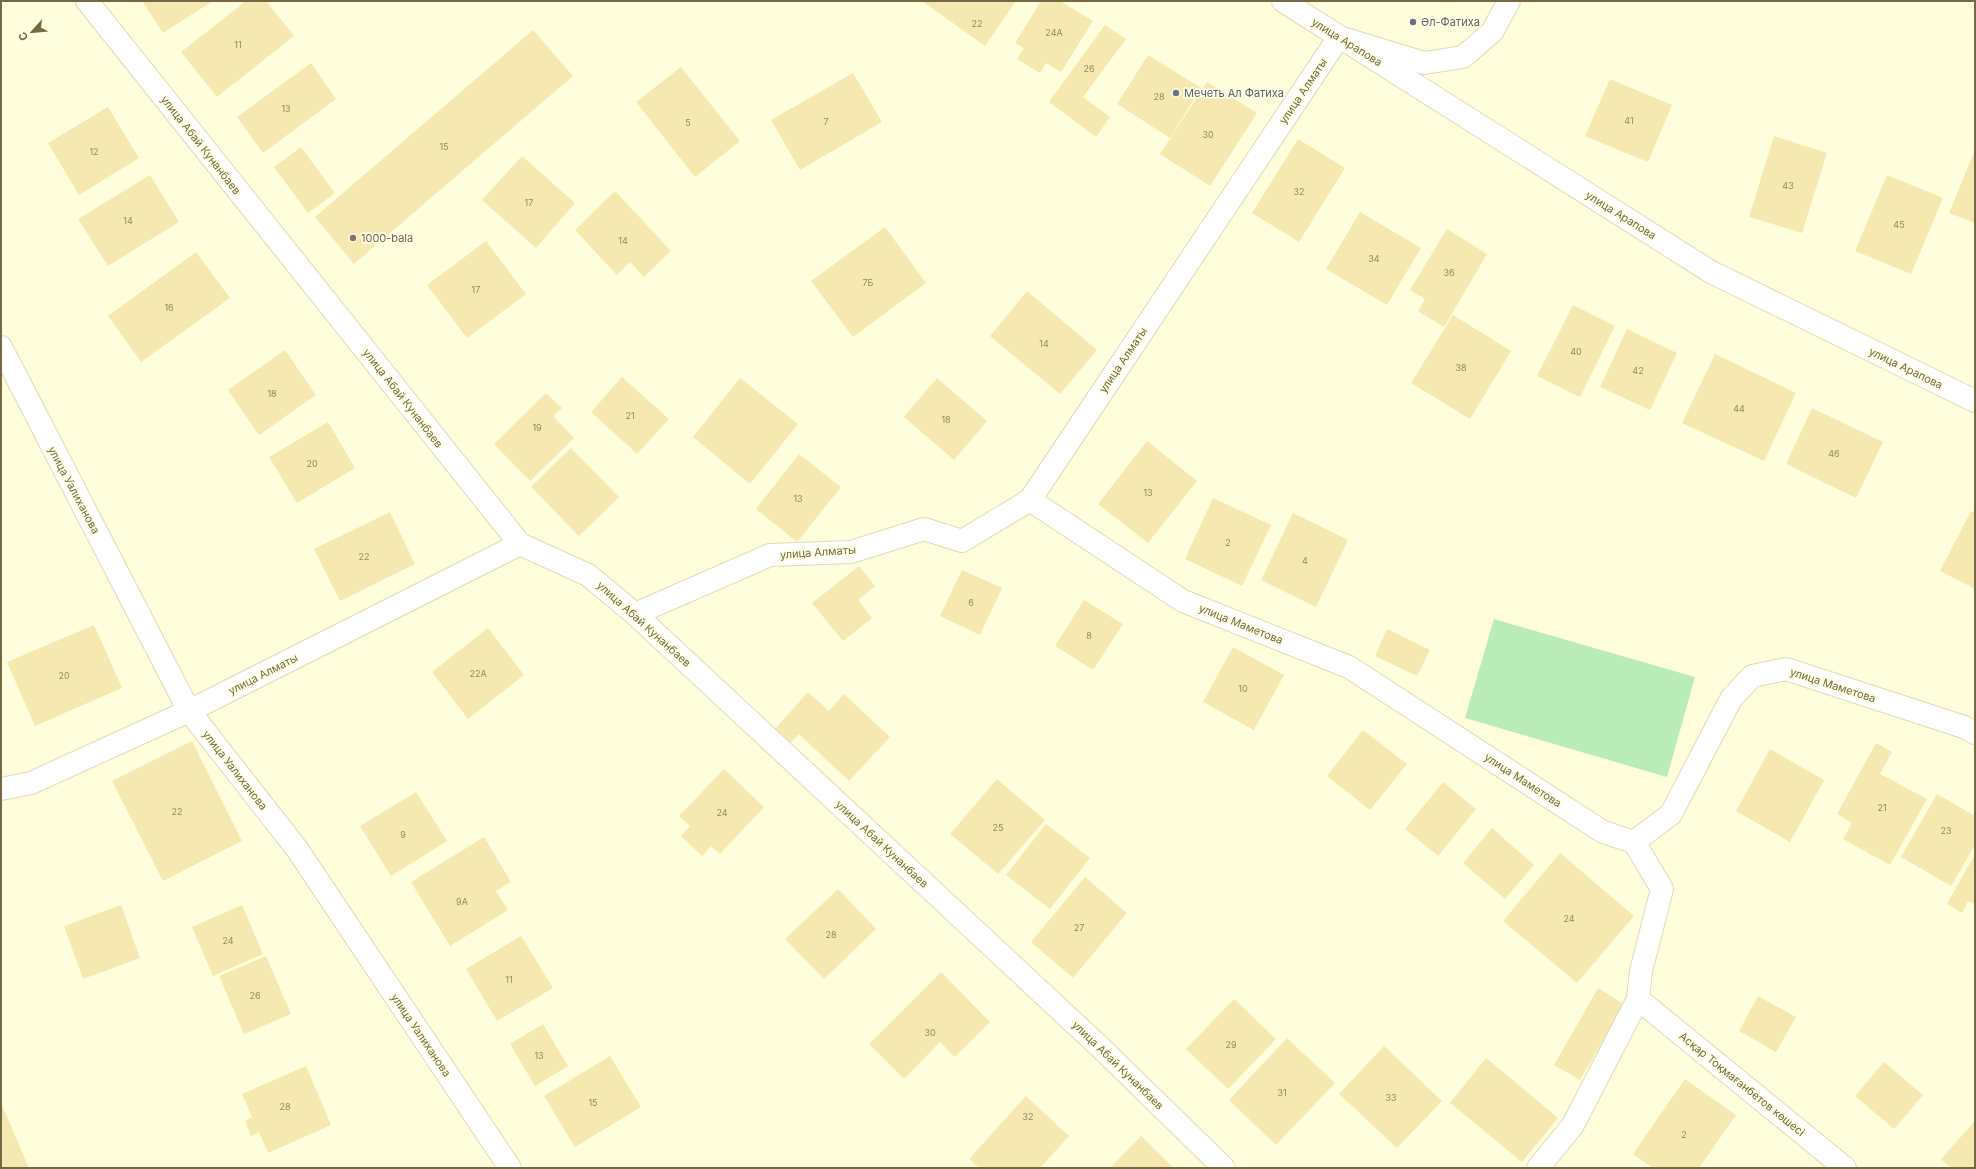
<svg xmlns="http://www.w3.org/2000/svg" width="1976" height="1169" font-family="Inter,sans-serif">
<style>
.green{fill:#baecba}
.building{fill:#f6e8b1}
.lines{fill:none;stroke-linecap:round;stroke-linejoin:round}
.minor-casing{stroke:#dfdbb5;stroke-width:24}
.minor{stroke:#fff;stroke-width:22}
.worship-dot{fill:#6b7280;stroke:#ffffe4;stroke-width:1.5}
.education-dot{fill:#8d6e63;stroke:#ffffe4;stroke-width:1.5}
.labels{text-anchor:middle;dominant-baseline:central;stroke-width:4;stroke-linejoin:round;paint-order:stroke}
.number-label{font-size:9px;fill:#95895e}
.worship-label{font-size:11px;fill:#5b616d;stroke:#ffffe4;text-anchor:start}
.street-label{font-size:11px;fill:#756943;stroke:#ffffe4}
.education-label{font-size:11px;fill:#785e54;stroke:#ffffe4;text-anchor:start}
</style>
<rect width="100%" height="100%" fill="#fefedc"/>
<path class="green" d="M1494,619l201,58 -28,100 -202,-59z"/>
<path class="building" d="M142,1h71l-50,32z
M246,1h20l28,35 -77,61 -36,-45z
M922,1h94l-31,45z
M1041,1h19l33,20 -32,51 -15,-9 -6,10 -23,-14 7,-11 -9,-5z
M1105,25l21,14 -43,58 27,20 -14,20 -47,-35z
M533,30l40,46 -219,188 -39,-47z
M1148,55l53,33 -31,50 -53,-34z
M311,63l25,36 -73,54 -26,-36z
M681,67l59,74 -45,36 -59,-75z
M853,73l29,49 -82,48 -29,-50z
M1610,79l62,26 -24,57 -63,-26z
M1207,82l50,31 -47,73 -50,-32z
M108,107l31,51 -60,37 -31,-52z
M1774,136l53,17 -25,80 -53,-16z
M1298,139l47,29 -46,74 -47,-29z
M301,147l34,46 -27,20 -34,-46z
M1975,150v73l-26,-10z
M522,156l53,47 -39,45 -54,-48z
M150,175l29,47 -71,44 -30,-47z
M1887,175l56,23 -32,76 -56,-23z
M615,191l56,60 -27,26 -14,-15 -13,13 -42,-45z
M1360,212l61,36 -34,57 -61,-36z
M885,227l41,56 -73,54 -42,-56z
M1447,229l40,25 -43,73 -26,-16 7,-12 -15,-9z
M486,241l40,53 -59,44 -40,-53z
M196,252l34,46 -89,64 -33,-46z
M1027,291l70,59 -37,44 -70,-58z
M1573,305l42,21 -35,71 -43,-21z
M1453,315l58,36 -41,68 -59,-36z
M1627,329l50,24 -27,57 -50,-23z
M285,350l31,45 -57,40 -31,-45z
M1715,354l81,39 -32,68 -82,-38z
M622,377l47,42 -32,35 -46,-42z
M740,378l58,46 -48,60 -57,-47z
M937,378l50,43 -33,39 -50,-43z
M546,393l16,15 -9,8 21,22 -44,43 -36,-37z
M1812,408l71,34 -27,56 -70,-34z
M328,422l27,46 -58,35 -28,-46z
M1147,441l50,40 -49,62 -50,-39z
M571,448l48,49 -40,39 -48,-49z
M799,454l42,33 -44,55 -41,-33z
M1213,498l58,27 -29,61 -57,-27z
M1971,511l4,2v76l-35,-18z
M390,512l25,52 -75,37 -26,-52z
M1293,513l55,27 -32,67 -55,-27z
M859,566l16,20 -17,14 14,18 -29,23 -31,-38z
M962,570l40,18 -22,47 -40,-19z
M1084,600l39,24 -30,46 -38,-24z
M94,625l28,63 -87,38 -28,-64z
M488,628l36,47 -56,44 -36,-47z
M1387,629l43,21 -13,26 -42,-20z
M1233,647l51,28 -30,55 -51,-28z
M808,692l21,19 15,-17 46,43 -41,44 -50,-47 -9,9 -15,-14z
M1363,730l44,34 -37,46 -43,-34z
M192,741l50,100 -79,40 -51,-100z
M1876,743l16,9 -12,22 47,25 -37,66 -47,-26 9,-16 -15,-9z
M1770,749l54,31 -34,62 -54,-31z
M724,769l40,38 -44,47 -9,-8 -9,10 -21,-20 9,-10 -11,-10z
M997,779l48,41 -47,54 -48,-40z
M1443,782l33,27 -38,47 -33,-27z
M416,792l31,49 -56,35 -31,-50z
M1937,794l38,22v29l-24,41 -50,-29z
M1046,824l44,34 -40,51 -44,-34z
M1492,828l42,37 -29,34 -42,-36z
M484,837l27,45 -15,9 12,19 -58,36 -39,-64z
M1560,853l74,63 -57,67 -74,-62z
M1975,854v50l-7,-3 -6,12 -15,-9z
M1085,877l42,36 -54,65 -42,-36z
M838,889l38,40 -52,50 -39,-40z
M121,905l19,53 -57,21 -19,-53z
M242,905l21,49 -50,22 -21,-49z
M521,936l32,52 -56,33 -31,-52z
M266,956l25,58 -47,20 -25,-58z
M941,972l49,50 -35,35 -15,-15 -36,37 -35,-35z
M1598,988l26,16 -44,76 -26,-15z
M1758,996l38,21 -20,35 -37,-21z
M1234,999l42,40 -48,50 -42,-40z
M543,1024l25,42 -33,20 -25,-42z
M1287,1038l48,45 -59,62 -47,-45z
M1384,1046l58,55 -45,47 -58,-54z
M610,1056l31,51 -66,40 -31,-51z
M1486,1058l72,60 -36,44 -72,-59z
M1884,1062l39,33 -29,34 -39,-33z
M306,1066l25,59 -63,28 -9,-21 -8,4 -6,-15 7,-4 -10,-23z
M1685,1079l51,36 -37,53h-46l-20,-14z
M1026,1096l43,40 -29,32h-61l-10,-9z
M1,1103l28,65h-28z
M1975,1121v47h-24l-10,-9z
M1141,1136l33,32h-64z"/>
<g class="lines">
<defs>
<path id="minor" d="M87,1l433,543 68,31 47,39 465,433 124,121
M1283,1l428,271 264,129
M1,347l188,364 108,138 213,319
M1030,500l153,101 166,66 254,165 31,10 37,-28 60,-115 21,-23 34,-7 178,58 11,6
M635,614l135,-59 81,-3 73,-23 38,12 68,-41 309,-463 85,26 39,-6 29,-25 17,-31
M1,789l30,-6 158,-72 331,-167
M1638,999l207,169
M1538,1168l35,-43 65,-126 3,-28 21,-82 -28,-47"/>
</defs>
<use href="#minor" class="minor-casing"/>
<use href="#minor" class="minor"/>
</g>
<g class="worship-dot">
<circle cx="1413" cy="22" r="4"/>
<circle cx="1176" cy="93" r="4"/>
</g>
<circle class="education-dot" cx="353" cy="238" r="4"/>
<g class="labels">
<g class="number-label">
<text x="977" y="23">22</text>
<text x="1054" y="32">24А</text>
<text x="238" y="44">11</text>
<text x="1089" y="68">26</text>
<text x="1159" y="96">28</text>
<text x="286" y="108">13</text>
<text x="1629" y="120">41</text>
<text x="826" y="121">7</text>
<text x="688" y="122">5</text>
<text x="1208" y="134">30</text>
<text x="444" y="146">15</text>
<text x="94" y="151">12</text>
<text x="1788" y="185">43</text>
<text x="1299" y="191">32</text>
<text x="529" y="202">17</text>
<text x="128" y="220">14</text>
<text x="1899" y="224">45</text>
<text x="623" y="240">14</text>
<text x="1374" y="258">34</text>
<text x="1449" y="272">36</text>
<text x="868" y="282">7Б</text>
<text x="476" y="289">17</text>
<text x="169" y="307">16</text>
<text x="1044" y="343">14</text>
<text x="1576" y="351">40</text>
<text x="1461" y="367">38</text>
<text x="1638" y="370">42</text>
<text x="272" y="393">18</text>
<text x="1739" y="408">44</text>
<text x="630" y="415">21</text>
<text x="946" y="419">18</text>
<text x="537" y="427">19</text>
<text x="1834" y="453">46</text>
<text x="312" y="463">20</text>
<text x="1148" y="492">13</text>
<text x="798" y="498">13</text>
<text x="1228" y="542">2</text>
<text x="364" y="556">22</text>
<text x="1305" y="560">4</text>
<text x="971" y="602">6</text>
<text x="1089" y="635">8</text>
<text x="478" y="673">22А</text>
<text x="64" y="675">20</text>
<text x="1243" y="688">10</text>
<text x="1882" y="807">21</text>
<text x="177" y="811">22</text>
<text x="722" y="812">24</text>
<text x="998" y="827">25</text>
<text x="1946" y="830">23</text>
<text x="403" y="834">9</text>
<text x="462" y="901">9А</text>
<text x="1569" y="918">24</text>
<text x="1079" y="927">27</text>
<text x="831" y="934">28</text>
<text x="228" y="940">24</text>
<text x="509" y="979">11</text>
<text x="255" y="995">26</text>
<text x="930" y="1032">30</text>
<text x="1231" y="1044">29</text>
<text x="539" y="1055">13</text>
<text x="1282" y="1092">31</text>
<text x="1391" y="1097">33</text>
<text x="593" y="1102">15</text>
<text x="285" y="1106">28</text>
<text x="1028" y="1116">32</text>
<text x="1684" y="1134">2</text>
</g>
<g class="worship-label">
<text x="1421" y="22">Әл-Фатиха</text>
<text x="1184" y="93">Мечеть Ал Фатиха</text>
</g>
<g class="street-label">
<text transform="translate(1347 42) rotate(32)">улица Арапова</text>
<text transform="translate(1303 91) rotate(-56)">улица Алматы</text>
<text transform="translate(201 145) rotate(52)">улица Абай Кунанбаев</text>
<text transform="translate(1621 215) rotate(32)">улица Арапова</text>
<text transform="translate(1123 360) rotate(-56)">улица Алматы</text>
<text transform="translate(1906 368) rotate(26)">улица Арапова</text>
<text transform="translate(403 398) rotate(52)">улица Абай Кунанбаев</text>
<text transform="translate(74 490) rotate(62)">улица Уалиханова</text>
<text transform="translate(818 552) rotate(-4)">улица Алматы</text>
<text transform="translate(644 624) rotate(42)">улица Абай Кунанбаев</text>
<text transform="translate(1241 624) rotate(22)">улица Маметова</text>
<text transform="translate(263 674) rotate(-27)">улица Алматы</text>
<text transform="translate(1833 685) rotate(18)">улица Маметова</text>
<text transform="translate(235 770) rotate(52)">улица Уалиханова</text>
<text transform="translate(1523 780) rotate(33)">улица Маметова</text>
<text transform="translate(882 844) rotate(43)">улица Абай Кунанбаев</text>
<text transform="translate(421 1035) rotate(56)">улица Уалиханова</text>
<text transform="translate(1118 1065) rotate(44)">улица Абай Кунанбаев</text>
<text transform="translate(1742 1084) rotate(39)">Асқар Тоқмағанбетов көшесі</text>
</g>
<g class="education-label">
<text x="361" y="238">1000-bala</text>
</g>
</g>
<rect width="1976" height="1169" fill="none" stroke="#756943" stroke-width="4"/>
<g transform="translate(32 32) rotate(243)" stroke="#ffffe4" stroke-width="3" paint-order="stroke">
<path d="M0-3L7 15L0 10L-7 15Z" fill="#756943"/>
<text y="-6" font-size="11" font-weight="bold" text-anchor="middle" fill="#756943">С</text>
</g>
</svg>
